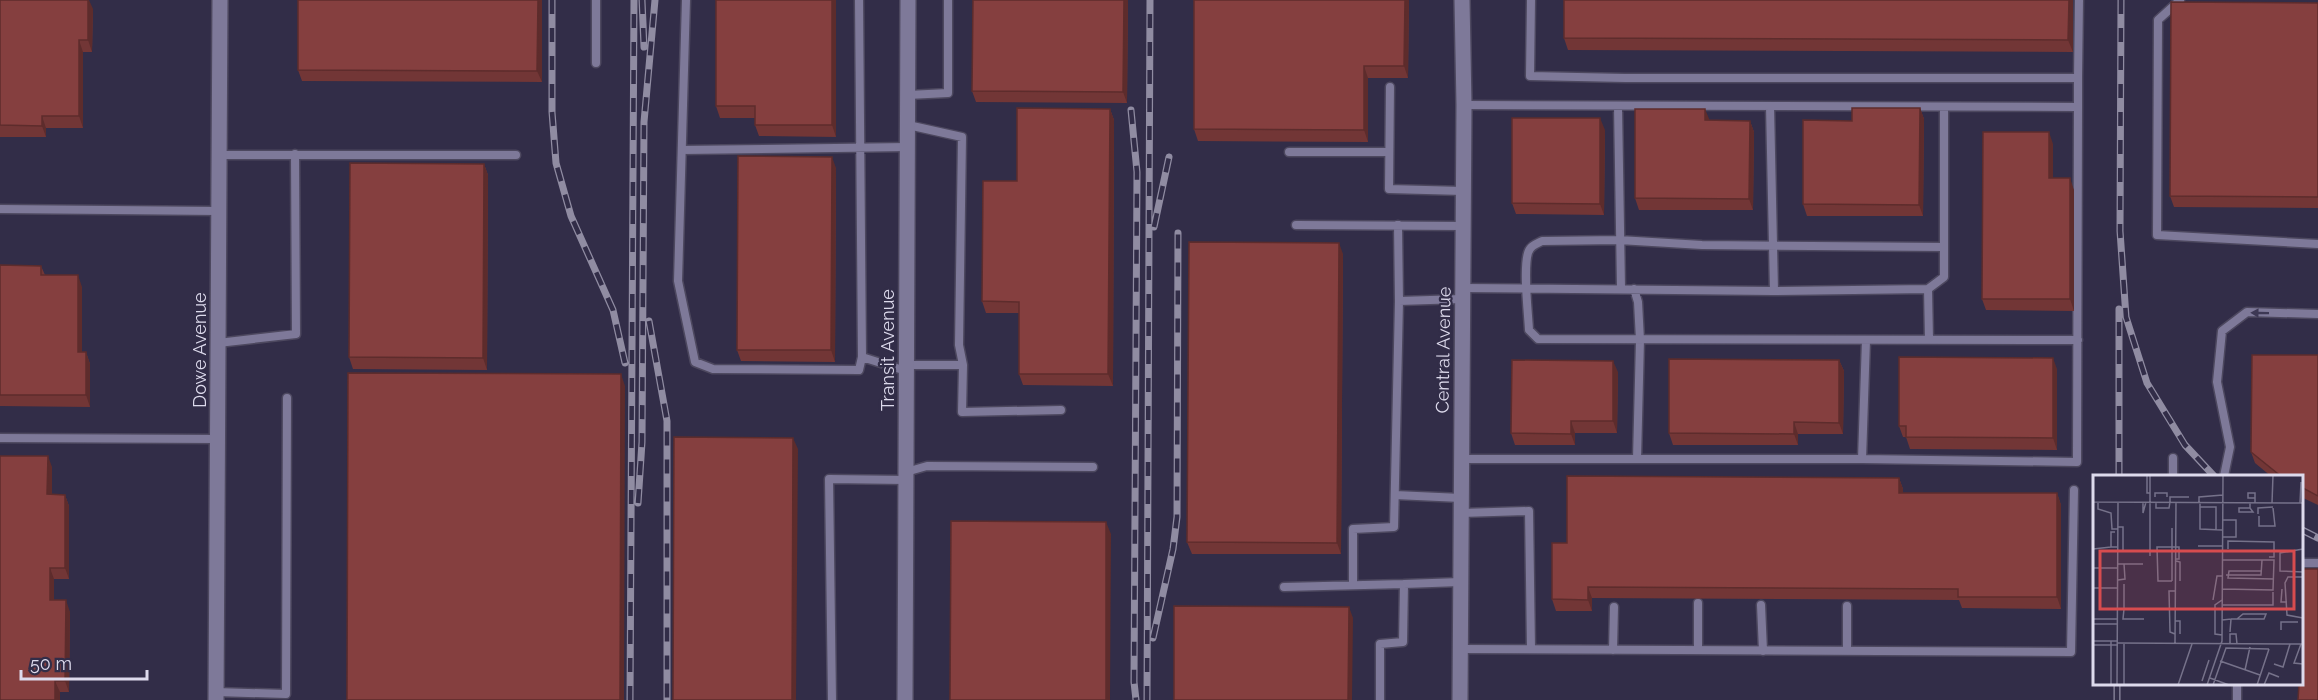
<svg xmlns="http://www.w3.org/2000/svg" width="2318" height="700" font-family="Raleway,sans-serif">
<style>
.lines{fill:none;stroke-linecap:round;stroke-linejoin:round}
.lane-casing{stroke:#4d485f;stroke-width:11}
.street-casing{stroke:#4d485f;stroke-width:18}
.secondary-casing{stroke:#4d485f;stroke-width:18}
.lane{stroke:#7e7999;stroke-width:8}
.street{stroke:#7e7999;stroke-width:15}
.secondary{stroke:#7e7999;stroke-width:15}
.rail-casing{stroke:#908ca2;stroke-width:7}
.rail{stroke:#322d48;stroke-width:4.5;stroke-dasharray:14;stroke-linecap:butt}
.wall{fill:#723636}
.shaded-wall{fill:#5d2c2c}
.building{fill:#853f3f;stroke:#5d2c2c;stroke-width:1.5}
.oneway{fill:#3d3854}
.labels{text-anchor:middle;dominant-baseline:central;stroke-width:4.5;stroke-linejoin:round;paint-order:stroke}
.street-label{font-size:18px;fill:#dddaec;stroke:#322d48}
.inset-road{fill:none;stroke:#76728a;stroke-width:1.5}
.view{fill:#d74c4f;fill-opacity:0.15;stroke:#d74c4f;stroke-width:3}
.inset-edge{fill:none;stroke:#dddaec;stroke-width:3}
</style>
<rect width="100%" height="100%" fill="#322d48"/>
<g class="lines">
<defs>
<path id="lane" d="M686,0l-8,281 17,81 18,7 146,1 3,-13
M859,0l3,357 44,14
M1531,0l-1,76 95,2h453l1,-78
M2180,0l-22,20 -1,215 161,9
M596,63v-63
M2078,78v29
M1390,87l-1,102 74,2
M908,95l40,-2v-93
M1618,106l3,182
M1770,106l4,185
M908,125l54,12 -3,208 4,20 -1,47 99,-2
M682,150l226,-3
M1289,152h100
M219,155h297
M0,209l219,2
M1296,225l167,1
M1398,225l1,76
M1944,247l-242,-2 -83,-5 -77,1c-6,3 -12,5 -14,12 -5,17 0,58 1,77l9,9 540,1
M1463,288l311,3 154,-2 16,-12v-170
M1634,289l4,13 2,38 -3,119
M1928,289l1,51
M218,343l78,-9 -1,-180
M906,365h57
M0,438l218,1
M1461,459h401l215,3 1,-355 -614,-2
M1862,459l4,-119
M906,472l21,-6 166,1
M2173,476v-18
M2224,476l6,-29 -13,-65 5,-51 25,-19 71,2
M1395,495l66,3
M1461,513l68,-2 2,138
M2302,563h16
M1353,585v-56l41,-2 5,-226 63,-2
M1284,587l120,-3
M1698,603v47
M1761,605l2,46
M1847,606v45
M1460,649l611,3 3,-162
M1613,650l1,-43
M216,692l70,2 1,-296
M832,700l-3,-221 77,1
M1380,700v-56l23,-2 1,-58 56,-2
M2237,700v-16"/>
<path id="street" d="M216,700l4,-700
M905,700l3,-700"/>
<path id="secondary" d="M1460,700l4,-595 -2,-105"/>
</defs>
<use href="#lane" class="lane-casing"/>
<use href="#street" class="street-casing"/>
<use href="#secondary" class="secondary-casing"/>
<use href="#lane" class="lane"/>
<use href="#street" class="street"/>
<use href="#secondary" class="secondary"/>
<defs>
<path id="rail" d="M552,0v112l4,51 15,53 42,94 12,53
M642,0l2,47
M2121,0l-1,231 6,86 21,66 38,62 29,31
M1131,110l6,62 -3,510 2,18
M1154,227l15,-70
M649,321l18,100v279
M2119,476v-167
M638,503l4,-61 2,-320 11,-122
M2302,530l16,8
M1153,638l20,-89 4,-32 1,-284
M630,700l4,-700
M1147,700l3,-700
M2117,700v-16"/>
</defs>
<use href="#rail" class="rail-casing"/>
<use href="#rail" class="rail"/>
</g>
<path class="wall" d="M0,0l93,9 -1,43h-9v76h-37v9h-46z
M298,0h244v82l-240,-1 -4,-11z
M836,0v137l-77,-1 -4,-11v-7h-35l-4,-12z
M1128,0l-1,103 -151,-1 -4,-11z
M1194,0h215l-1,78h-40v64l-170,-1 -4,-12z
M1564,0h509v52l-505,-2 -4,-12z
M2318,3v205l-144,-1 -4,-11z
M1920,108l4,11 -1,97h-116l-4,-12 49,-83z
M1110,109l4,11 -1,266 -90,-1 -4,-11v-61h-33l-4,-12 35,-120z
M1709,120l41,1 4,11 -1,78h-114l-4,-12z
M1605,130l-1,85 -88,-1 -4,-11z
M2053,144v34l21,12v121l-88,-1 -4,-11z
M484,164l4,11 -1,195 -134,-1 -4,-12z
M836,168l-1,194 -94,-1 -4,-11z
M1343,254l-2,300h-149l-5,-12z
M0,265l41,1 4,9 37,12v65h4l4,12v43l-90,-1z
M2318,355v150l-17,-8v-20h-29l-17,-14 -4,-11z
M1839,360l5,11 -1,63h-45v11h-125l-4,-12z
M2057,369v81l-147,-1 -4,-12h-3l-4,-11z
M1618,372l-1,61h-42v12h-60l-4,-12z
M52,467v28h13l4,11v73h-15v21l16,12 -1,80h-9l-60,8z
M1899,478l4,11v4h154l4,12v104l-99,-1 -3,-8 -367,-2v13h-36l-4,-12 15,-56z"/>
<path class="shaded-wall" d="M88,0h1l4,9 -1,43 -4,-12z
M538,0h4v82l-5,-11z
M832,0h4v137l-4,-12z
M1124,0h4l-1,103 -4,-11z
M1405,0h4l-1,78 -4,-12z
M2069,0h4v52l-5,-12z
M79,40l4,12v76l-4,-12z
M1364,66l4,12v64l-4,-12z
M1920,108l4,11 -1,97 -4,-11z
M1110,109l4,11 -1,266 -5,-12z
M1705,109l5,12 -5,-1z
M42,116l4,12v9l-4,-11z
M1600,118l5,12 -1,85 -4,-11z
M1750,121l4,11 -1,78 -4,-11z
M2049,132l4,12v46l-4,-12z
M832,157l4,11 -1,194 -4,-12z
M484,164l4,11 -1,195 -4,-12z
M2070,178l4,12v121l-4,-12z
M1339,243l4,11 -2,300 -4,-11z
M78,275l4,12v77l-4,-12z
M86,352l4,12v43l-4,-12z
M2053,358l4,11v81l-4,-12z
M1839,360l5,11 -1,63 -4,-11z
M1613,361l5,11 -1,61 -4,-12z
M621,374l4,12 -1,314h-4z
M1571,421l4,12v12l-4,-11z
M1794,422l4,12v11l-4,-11z
M793,438l5,11 -2,251h-4z
M48,456l4,11v39l-5,-12z
M1899,478l4,11v15l-4,-11z
M2057,493l4,12v104l-4,-12z
M65,495l4,11v73l-4,-11z
M1106,522l5,12 -1,166h-4z
M50,568l4,11v33l-4,-12z
M1588,587l4,11v13l-4,-11z
M66,600l4,12 -1,80 -4,-11z
M1349,607l4,11 -1,82h-4z
M55,681l5,11v8h-5z"/>
<path class="building" d="M0,0h88v40h-9v76h-37v10l-42,-1z
M298,0h240l-1,71 -239,-1z
M716,0h116v125h-77v-19h-39z
M973,0h151l-1,92 -151,-1z
M1194,0h211l-1,66h-40v64l-170,-1z
M1564,0h505l-1,40 -504,-2z
M2171,2l147,1v194l-148,-1z
M1017,108l93,1 -2,265h-89v-72l-37,-1 1,-120h34z
M1852,108h68l-1,97 -116,-1v-84l49,1z
M1635,109h70v11l45,1 -1,78 -114,-1z
M1512,118h88v86l-88,-1z
M1983,132h66v46h21v121h-88z
M738,156l94,1 -1,193h-94z
M350,163l134,1 -1,194 -134,-1z
M1189,242l150,1 -2,300 -150,-1z
M0,265l41,1v9h37v77h8v43h-86z
M2252,355h66v141l-17,-9v-10h-19l-31,-25z
M1899,357l154,1v80l-147,-1v-11h-7z
M1669,359l170,1v63l-45,-1v12l-125,-1z
M1512,360l101,1v60h-42v13l-60,-1z
M348,373l273,1 -1,326h-273z
M674,437l119,1 -1,262h-119z
M0,456h48l-1,38 18,1v73h-15v32h16l-1,81h-10v19h-55z
M1567,476l332,2v15h158v104h-99v-8l-370,-2v13l-36,-1v-56h15z
M951,521l155,1v178h-156z
M2301,569h17v131h-20l1,-16h2z
M1174,606l175,1 -1,93h-174z"/>
<defs><path id="oneway-solid" d="M-6-.8H1V-3.2L6.5 0L1 3.2V.8H-6Z" transform="scale(1.5)"/></defs>
<use class="oneway" href="#oneway-solid" transform="translate(2260 313) rotate(-179)"/>
<g class="labels">
<g class="street-label">
<text transform="translate(199 350) rotate(-90)">Dowe Avenue</text>
<text transform="translate(887 350) rotate(-90)">Transit Avenue</text>
<text transform="translate(1443 350) rotate(-89)">Central Avenue</text>
</g>
</g>
<g transform="translate(2093 475)">
<rect width="210" height="210" fill="#322d48"/>
<path class="inset-road" d="M0,0v27l210,1M54,0v18h3M62,22v-4h12v4M162,23h-7v-5h7v10M5,27v7l13,4 1,16h6M50,27v11l3,-11M63,27v6h13l1,-6M77,27v-5h19M107,27v27l22,1M106,28v-6l24,-2M157,28v5h-11v4h14l-3,-4M179,28l1,-28M207,28l1,-21M107,32h16v23M165,39v-6l15,-1M166,41v10h16l-2,-18M25,52h5v24M22,57h-4v15h7M129,62h14v-17h-14M105,71h24M0,74l18,-2M135,74v-8l46,1v15h-5M210,74l-23,4v18l23,1M57,81v-81M83,86l4,1v19M25,89h25M0,93h25M169,96h-33l-1,7 46,1M133,100h35l1,-15M210,102h-15l-3,6 2,32 16,3M25,105l7,-1 -1,-15M79,106h-14l-1,-34h22v12h-3M79,106v-53M0,113h25M129,114l51,1 1,-30h-52M189,114l-1,13h6M120,125l4,-24h5M129,130h51v-13M25,134h6v-25M31,134l-1,10h21M0,144h25M138,144h33l2,-5h-23l-6,5M129,145l9,-1 -1,13M82,146h5v13M0,149h25M188,155v-8h17M82,159l-5,-2 -1,-41h7M129,160l-7,-1v-29l7,-5M0,166h25M18,166v44M25,168l185,1M82,169l1,-142M137,169v-10h6l1,10M208,169l-7,19 9,1M0,170h25M127,186l40,14M181,189l9,3 7,-23M152,195l5,-23M117,203l19,7M109,206l7,-21M24,210l1,-183M31,210v-42M85,210l14,-41M114,210l15,-44 1,-166M120,210l13,-37 43,1M164,210l12,-36M171,210l5,-12 10,4"/>
<path class="view" d="M7,76h194v58h-194z"/>
<rect width="210" height="210" class="inset-edge"/>
</g>
<path d="M21 670v9h126v-9" fill="none" stroke="#dddaec" stroke-width="3"/>
<text x="30" y="670" font-size="18" fill="#dddaec" stroke="#322d48" stroke-width="4.5" paint-order="stroke">50 m</text>
</svg>
